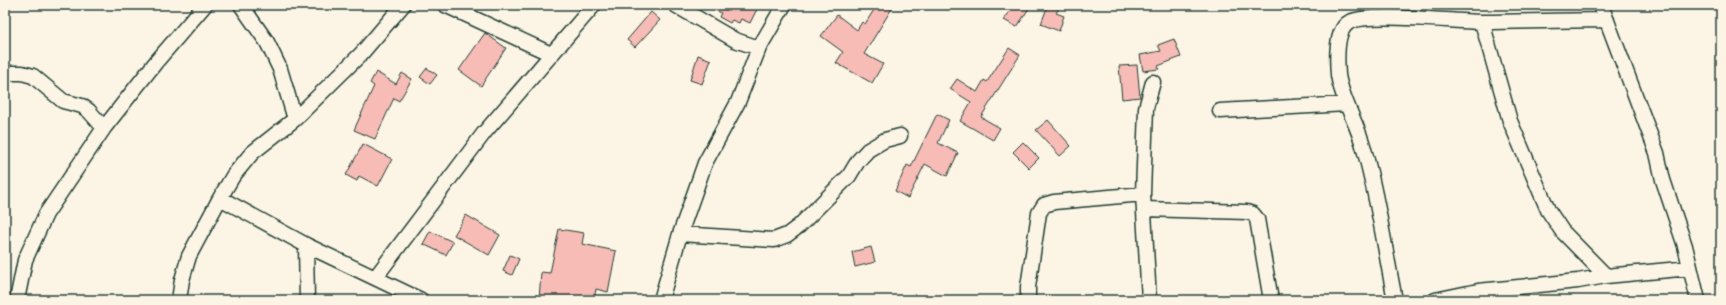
<svg xmlns="http://www.w3.org/2000/svg" width="1726" height="305" font-family="'Architects Daughter',sans-serif">
<style>
.building{fill:#f8bcb7;stroke:#1f3d34}
.lines{fill:none;stroke-linecap:round;stroke-linejoin:round}
.minor-casing{stroke:#1f3d34;stroke-width:17}
.minor{stroke:#fcf5e5;stroke-width:14}
</style>
<rect width="100%" height="100%" fill="#fcf5e5"/>
<filter id="ink" filterUnits="userSpaceOnUse"><feTurbulence type="fractalNoise" baseFrequency=".025" numOctaves="2"/><feDisplacementMap in="SourceGraphic" scale="8" xChannelSelector="R" yChannelSelector="G"/><feConvolveMatrix kernelMatrix="1 2 1 2 8 2 1 2 1" color-interpolation-filters="sRGB"/></filter>
<g filter="url(#ink)">
<path class="building" d="M705,5h54l-9,18 -9,-4 -2,4 -7,-3 -2,3 -11,-6 2,-4z
M877,5h17l-30,49 19,10 -11,19 -36,-20 7,-11 -22,-16 16,-21 20,15 5,-8 3,2z
M1014,5h17l-14,22 -13,-7z
M1048,5h13l-5,8 8,3 -5,15 -18,-7z
M651,12l9,8 -25,27 -8,-7z
M485,33l21,15 -25,38 -22,-16z
M1174,39l7,18 -23,9 1,3 -16,2 -3,-16 21,-4 -3,-6z
M1009,48l11,7 -39,62 19,11 -7,12 -33,-19 11,-19 -21,-13 7,-10 20,13 7,-12 3,2z
M698,55l13,5 -9,24 -12,-4z
M1137,65l3,32 -18,2 -3,-33z
M427,68l10,7 -7,9 -10,-7z
M376,72l20,12 6,-11 10,6 -13,22 -5,-3 -19,41 -21,-9 20,-44 -4,-3z
M937,114l12,6 -11,23 20,10 -11,23 -22,-12 -17,34 -13,-7 12,-26 4,2z
M1048,120l23,26 -11,10 -24,-26z
M1023,142l16,16 -10,10 -16,-16z
M363,144l29,15 -14,27 -19,-10 -2,5 -11,-6z
M466,215l34,20 -11,20 -35,-20z
M559,229l25,4 -2,11 34,7 -8,41 -12,-3 -2,11h-55l2,-28 9,1z
M430,231l23,11 -7,13 -23,-11z
M871,247l4,15 -20,5 -3,-15z
M510,255l9,4 -7,16 -9,-4z"/>
<g class="lines">
<defs>
<path id="minor" d="M241,5l26,37 13,27 15,50
M445,5l106,49
M675,5l60,35 24,8
M1601,5l56,148 6,27 22,66 13,54
M1482,22l28,99 38,89 14,21 44,45
M5,73h17l11,3 30,25 19,5 7,5 15,17
M1220,111l127,-7
M220,198l86,47 115,55
M1144,209l103,3 6,2 4,5 14,81
M680,234l94,6 13,-5 12,-9 50,-50 9,-15 10,-11 17,-10 15,-4
M306,245l1,55
M375,278l109,-145 110,-128
M17,300l8,-40 21,-46 58,-86 52,-66 49,-57
M179,300l3,-20 7,-24 31,-58 13,-22 19,-23 43,-34 66,-65 42,-49
M661,300l19,-66 25,-71 33,-61 21,-54 25,-43
M1028,300v-13l11,-74 5,-8 10,-3 89,-8
M1149,300l-6,-106 3,-86 7,-26
M1395,300c-10,-50 -17,-102 -31,-151 -6,-25 -22,-48 -26,-74 -1,-14 -3,-43 10,-52 16,-12 109,-1 135,-1 41,0 82,-2 124,-2
M1435,300l43,-9 100,-10 28,-5 84,-8"/>
</defs>
<use href="#minor" class="minor-casing"/>
<use href="#minor" class="minor"/>
</g>
</g>
<rect width="1726" height="305" fill="none" stroke="#fcf5e5" stroke-width="20"/>
<rect x="10" y="10" width="1706" height="285" fill="none" stroke="#1f3d34" stroke-width="1.5" filter="url(#ink)"/>
</svg>
